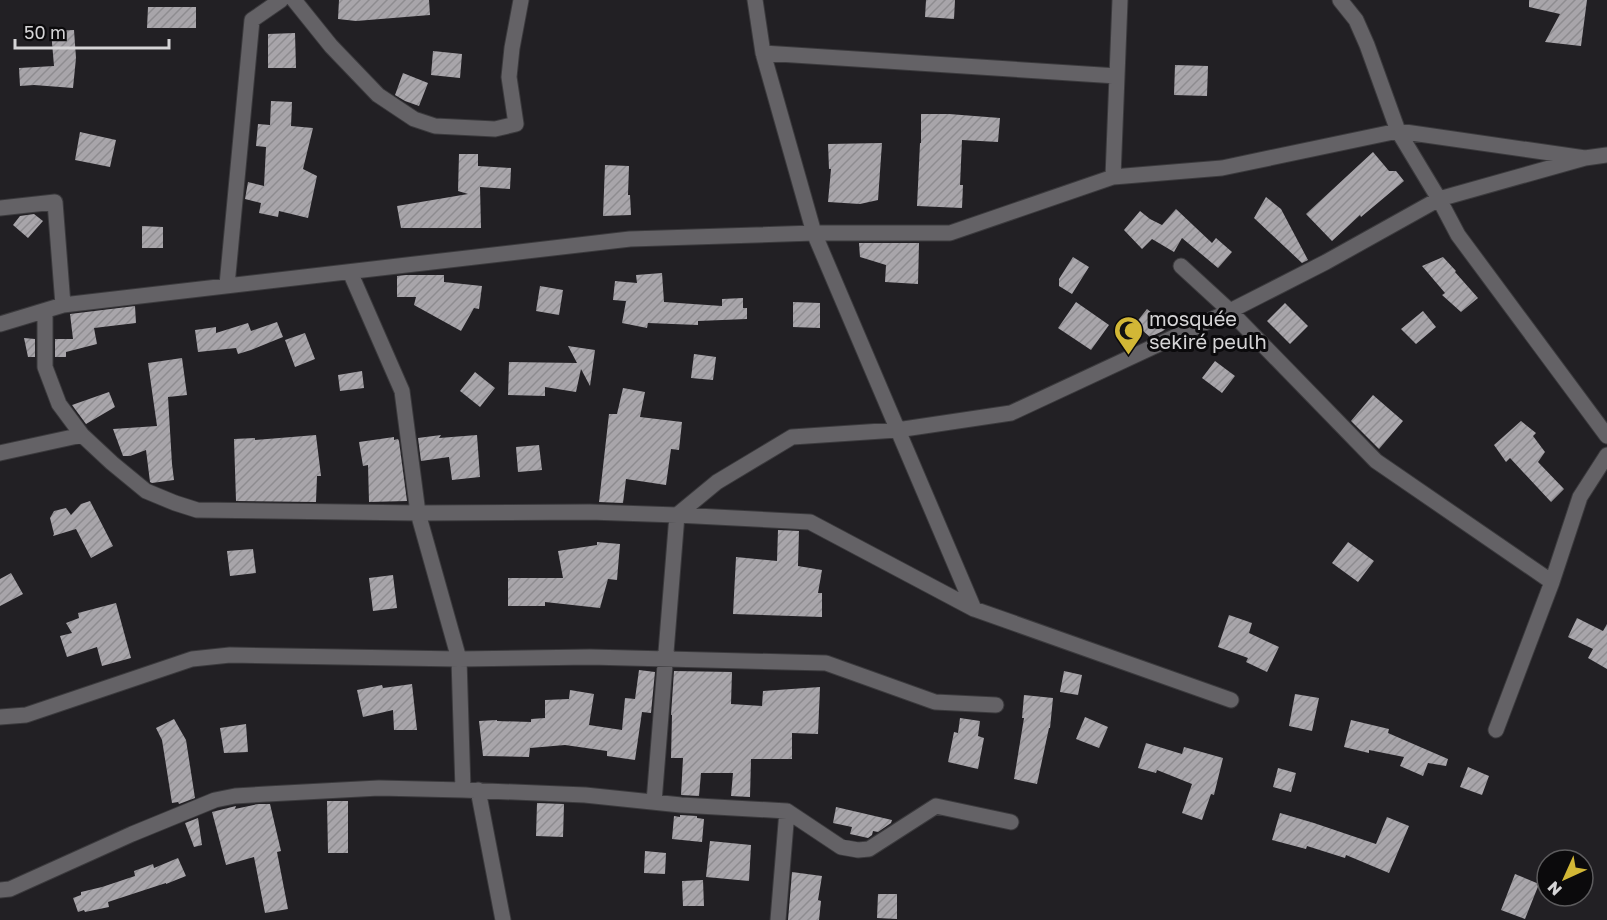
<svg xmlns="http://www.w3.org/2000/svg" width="1607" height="920" font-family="'Golos Text',sans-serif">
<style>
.building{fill:url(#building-hatch)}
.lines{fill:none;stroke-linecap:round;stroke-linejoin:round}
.street-casing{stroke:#3b3a3d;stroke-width:17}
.street{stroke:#646266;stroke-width:15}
.labels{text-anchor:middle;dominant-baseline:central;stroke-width:6;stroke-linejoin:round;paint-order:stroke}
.poi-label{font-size:20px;fill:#d5d4d6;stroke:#0b0a0c;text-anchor:start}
</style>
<defs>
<pattern id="building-hatch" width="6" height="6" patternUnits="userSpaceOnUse" patternTransform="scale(1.5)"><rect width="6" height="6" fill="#a8a5aa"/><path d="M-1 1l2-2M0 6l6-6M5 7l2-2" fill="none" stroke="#8e8c90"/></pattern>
</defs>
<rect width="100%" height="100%" fill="#222024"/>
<path class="building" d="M339,0h90l1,15 -74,6 -18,-2z
M926,0h29l-1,19 -29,-2z
M1529,0h58l-6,46 -36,-4 15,-28 -31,-7z
M148,7h48v21h-49z
M74,30l2,28 -3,30 -39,-3 -14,1 -1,-18 35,-2 -3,-35z
M295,33l1,35h-28v-34z
M433,51l29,3 -2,24 -29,-3z
M1175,65l33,1 -1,30 -33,-1z
M403,73l25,10 -9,23 -14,-5 -10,-6z
M271,101l21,1 -1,24 22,2 -10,41 14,7 -9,42 -29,-7 -1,6 -19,-4 2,-10 -16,-4 3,-17 16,4 2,-39 -10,-1 2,-22 12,1z
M921,114h28l51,4 -2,24 -36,-2 -2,45h3l-1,23 -45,-2 3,-63h1z
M80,132l36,8 -6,27 -35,-7z
M882,143l-4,57 -18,4 -32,-2 3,-33h-2l-1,-25z
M1373,152l16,19h7l8,10 -43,36 -1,-2 -28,26 -26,-27z
M459,154h19v12l33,2 -1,21 -30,-2 1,41h-80l-4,-22 71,-12 -10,-3z
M605,165l24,1 -1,29h2l1,20 -28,1z
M1266,197l15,12 27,51 -6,3 -48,-45z
M1176,209l36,34 4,-5 16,14 -14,16 -36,-30 -8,14 -22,-13 -10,10 -18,-19 16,-19 10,8 12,6z
M34,214l9,7 -15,17 -15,-13 7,-9z
M142,226l21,1v21h-21z
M859,243h60l-1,41 -33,-2 1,-17 -26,-8z
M1073,257l16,10 -17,27 -13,-8v-7z
M1443,257l13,14 -1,1 23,26 -17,14 -19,-17 3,-2 -23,-27z
M662,273l2,29 58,4v-7l21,-1v10h4v11l-49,2v4l-50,-2 -1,5 -25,-5 4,-22 -13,-1 2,-19 22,2 -1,-8z
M406,275h38v7l38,4 -3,23 -5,-1 -13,23 -47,-26 2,-8h-19v-21z
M540,286l23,4 -4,25 -23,-4z
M793,302l27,1v25l-27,-1z
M1076,302l33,23 -18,25 -33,-22z
M1285,303l23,23 -18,18 -23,-23z
M135,306l1,17 -42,5 3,16 -31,8v5h-11v-18h18l-3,-25z
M1147,309l21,17 -5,5 -13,6 -15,-13z
M1423,311l13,16 -20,17 -15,-15z
M277,322l6,15 -32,13 -13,4 -2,-6 -38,4 -3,-22 21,-3v6l32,-10 3,8z
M305,333l10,26 -20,8 -10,-27z
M24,338l11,1v18h-7z
M568,346l27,4 -5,36 -9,-17 -5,23 -31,-5v9l-37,-1 1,-33 68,1z
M694,354l22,3 -3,23 -22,-2z
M182,358l5,37 -19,2 4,67 2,16 -22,3 -2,-1 -4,-32 -16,6h-7l-10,-27 44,-3 -9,-63z
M1215,361l20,15 -13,17 -20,-15z
M362,371l2,17 -24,3 -2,-16z
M475,372l20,16 -15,19 -20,-16z
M623,388l22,4 -5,25 42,5 -3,28 -8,-1 -5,36 -40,-6 -3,24 -24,-1 10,-88h8z
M109,392l6,15 -29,17 -14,-19z
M1373,395l30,26 -24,28 -28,-28z
M1521,421l15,12 -3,3 12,16 -7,10 26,27 -13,13 -41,-44 -4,4 -12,-17z
M316,435l5,41h-4l-1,26 -80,-1 -2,-62 21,-1v2z
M441,435l-2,3 38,-3 3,42 -28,3 -3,-23 -28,4 -3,-23z
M394,437v3l4,-1 1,2 8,60 -38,1 -1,-37 -5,1 -4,-24z
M539,445l3,25 -24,2 -2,-25z
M90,501l23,45 -22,12 -15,-29 -23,7 1,-2 -4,-16 4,-7 12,-3 5,7 10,-11z
M778,530l21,1 -1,35 24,4 -4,23h4v24l-89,-3 3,-57 41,4z
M597,542l23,2 -3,36 -9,-1 -8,29 -55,-6v4h-37v-28h55l-5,-27 39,-6z
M1348,542l26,19 -16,21 -26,-19z
M253,549l3,24 -26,3 -3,-25z
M11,573l12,21 -23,12v-27z
M393,575l4,33 -24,3 -4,-33z
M116,603l15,55 -29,8 -5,-19 -30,10 -7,-21 12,-3 -6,-10 13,-5 -1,-5z
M1229,615l23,8 -3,10 30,14 -12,25 -21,-10 2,-4 -30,-11z
M1577,618l26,13 4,-7v45l-19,-11 5,-9 -25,-12z
M639,670l16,2 -4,41 -9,-1 -7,48 -28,-4v-5l-42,-6 -35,3 -1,9 -46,-1 -4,-35 18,-1v1l34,1v-3l14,-1v-18l24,-1 1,-9 24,4 -5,31 33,5 3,-32 10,1z
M674,671l58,1 -1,32 31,2 1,-15 57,-4 -2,47 -26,-1v26h-41l-1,38 -19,-1 2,-23h-32l-2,23 -18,-1 2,-37h-12l1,-43h-1z
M1064,671l18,4 -4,20 -18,-3z
M412,684l5,46h-23l-1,-20 -30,7 -6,-27 25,-5 1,3z
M1295,694l24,4 -7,33 -23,-5z
M1024,695l29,3 -3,30h-1l-12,56 -23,-5 10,-61h-2z
M1085,717l23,10 -9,21 -23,-9z
M960,718l20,3 -2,15 6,2 -6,31 -30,-7 6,-30 4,1z
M174,719l12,21 9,58 -16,6 -1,-2 -6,1 -10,-63 -6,-12z
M1351,720l38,9 -1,4 60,26 -2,7 -18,-3 -5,13 -23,-10 4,-9 -35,-7v3l-25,-6z
M246,724l2,28 -24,1 -4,-25z
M1146,743l36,11 2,-7 39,11 -9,37 -3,-1 -9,26 -20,-7 10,-29 -35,-14 -1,3 -18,-5z
M1468,767l21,9 -7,19 -22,-8z
M1278,768l18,5 -5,19 -18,-5z
M327,801h21v52h-20z
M537,803l27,1 -1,33 -27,-1z
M258,804h12l11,47 -4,1 11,57 -23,4 -11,-56 -28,8 -14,-53 24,-6 -1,3z
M836,807l56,13 -1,3 -13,9 -5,-1 -1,4 -4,3 -18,-4 2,-7 -19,-4z
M1280,813l34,10 62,21 11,-27 22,9 -20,47 -43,-18 -1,3 -38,-12 -1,3 -34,-9z
M680,815l17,1v2l7,1 -2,23 -30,-3 2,-23 6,1z
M198,818l4,27 -8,2 -9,-24z
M710,841l41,4 -2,36 -43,-4z
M645,851l21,2 -1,21 -21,-1z
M178,858l8,18 -20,8v-1l-58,19 1,5 -24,5 -1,-2 -6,2 -5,-14 8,-3v-3l21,-5 33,-11 -1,-5 19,-7 1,4z
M792,872l30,4 -4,24 3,1 -2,19h-31z
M1515,874l24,10 -14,35 -24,-9z
M703,880l1,26h-21l-1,-25z
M878,894h19v25l-20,-1z"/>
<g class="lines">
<defs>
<path id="street" d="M294,0l37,46 47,49 36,24 21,7 60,3 21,-5 -7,-47 3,-29 9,-48
M755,0l8,53 51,180 160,376
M1340,0l16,20 11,25 31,86 41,68 19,36 149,201
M763,53l354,23
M1113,177l7,-177
M0,208l55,-6 8,103
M1181,266l49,45 146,150 176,121
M350,272l52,119 16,122 41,146 4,131
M227,285l25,-265 29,-20
M45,311v56l14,37 23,31
M0,324l63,-19 567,-66 184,-6h136l163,-56 109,-9 176,-37 187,27
M0,453l82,-18 30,28 34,28 29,12 22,7 221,3 172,-1 87,3 133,7 164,87 257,91
M0,717l26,-2 166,-56 38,-4 229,4 131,-2 236,6 109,39 61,3
M1496,730l56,-148 28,-85 27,-42
M478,790l25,130
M654,802l23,-287 40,-33 75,-45 105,-7 114,-17 219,-102 96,-49 113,-63 146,-41 22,-3
M0,890l10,-1 122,-55 83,-34 20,-4 32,-2 112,-6 84,2 122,5 96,10 106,6 54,36 17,3 11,-1 67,-43 75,16
M778,920l9,-109"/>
</defs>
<use href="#street" class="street-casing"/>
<use href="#street" class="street"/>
</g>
<defs>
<symbol id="mosque-pin" viewBox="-11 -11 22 30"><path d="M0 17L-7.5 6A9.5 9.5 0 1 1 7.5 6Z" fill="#d2b736" stroke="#0b0a0c"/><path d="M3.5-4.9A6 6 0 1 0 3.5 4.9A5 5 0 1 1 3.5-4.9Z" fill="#111"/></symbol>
</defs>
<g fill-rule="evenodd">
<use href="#mosque-pin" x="1112" y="314" width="33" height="45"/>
</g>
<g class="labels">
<g class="poi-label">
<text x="1149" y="318">mosquée<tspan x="1149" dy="23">sekiré peulh</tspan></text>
</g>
</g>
<g transform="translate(1565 878) rotate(225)"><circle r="28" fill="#0b0a0c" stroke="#5c5b5d" stroke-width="1.5"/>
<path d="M0-4.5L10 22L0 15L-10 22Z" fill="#d2b736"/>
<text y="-9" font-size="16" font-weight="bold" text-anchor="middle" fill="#d5d4d6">N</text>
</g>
<path d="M15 39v9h154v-9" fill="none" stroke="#d5d4d6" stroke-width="3"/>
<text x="24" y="39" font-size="18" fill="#d5d4d6" stroke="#0b0a0c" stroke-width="4.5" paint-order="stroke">50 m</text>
</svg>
